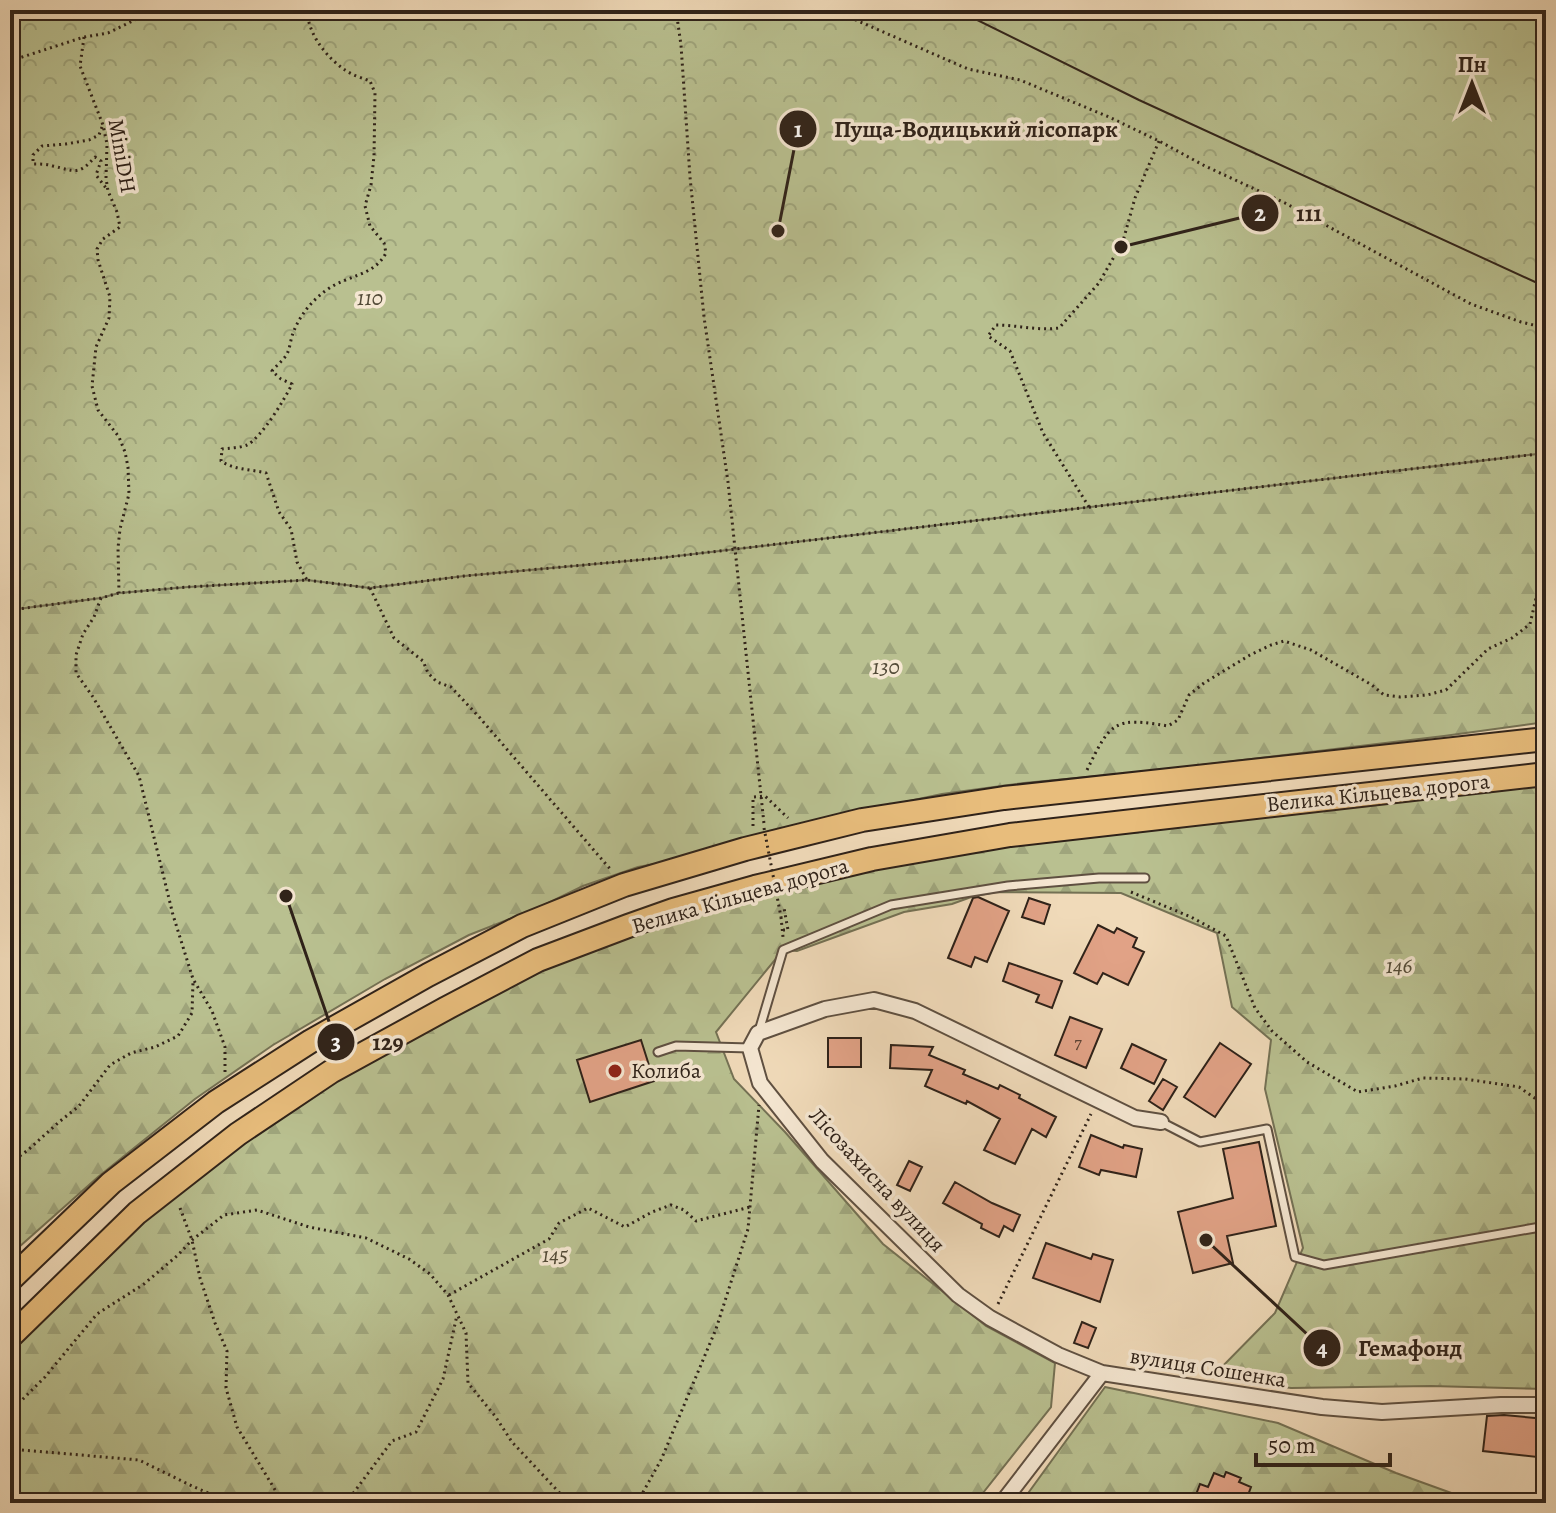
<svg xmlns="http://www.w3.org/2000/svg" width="1556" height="1513" font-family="Alegreya,serif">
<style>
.forest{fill:url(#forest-firs);stroke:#747154;stroke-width:2}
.park{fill:url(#park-crowns);stroke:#747154;stroke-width:2}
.building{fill:#e1a286;stroke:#2f2219;stroke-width:2}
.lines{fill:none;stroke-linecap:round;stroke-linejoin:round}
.lane-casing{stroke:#5f5041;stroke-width:11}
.street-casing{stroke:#5f5041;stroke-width:18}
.primary-casing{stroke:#2f2219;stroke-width:26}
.path{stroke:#2f2219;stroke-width:3;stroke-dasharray:2 4;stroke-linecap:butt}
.lane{stroke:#f5e7d2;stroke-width:7}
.street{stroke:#f5e7d2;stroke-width:14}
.primary{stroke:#e8bd7c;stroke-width:22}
.tram{stroke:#2f2219;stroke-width:2}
.path-bridge{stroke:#2f2219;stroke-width:3;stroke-dasharray:2 4;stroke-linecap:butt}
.poi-dot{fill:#8f2418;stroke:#f5e7d2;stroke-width:3}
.labels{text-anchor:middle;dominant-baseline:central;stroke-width:7;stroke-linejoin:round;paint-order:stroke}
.number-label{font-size:18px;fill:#5c4234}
.street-label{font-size:22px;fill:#2f2219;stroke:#f5e7d2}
.park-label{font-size:22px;font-style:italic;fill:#524a37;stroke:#f5e7d2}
.poi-label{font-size:22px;fill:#2f2219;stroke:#f5e7d2;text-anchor:start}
.leader{fill:none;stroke:#2f2219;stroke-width:3}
.callout-dot{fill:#2f2219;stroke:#f5e7d2;stroke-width:3}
.mark-label{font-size:24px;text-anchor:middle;font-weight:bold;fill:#fff}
.callout-label{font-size:24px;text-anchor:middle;font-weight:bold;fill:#2f2219;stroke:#f5e7d2;stroke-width:7;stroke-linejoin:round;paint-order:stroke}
</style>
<defs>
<pattern id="forest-firs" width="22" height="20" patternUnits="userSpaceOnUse" patternTransform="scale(2)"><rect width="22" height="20" fill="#b9c090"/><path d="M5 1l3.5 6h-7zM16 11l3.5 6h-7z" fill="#9fa57c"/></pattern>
<pattern id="park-crowns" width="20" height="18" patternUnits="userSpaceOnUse" patternTransform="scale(2)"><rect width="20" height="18" fill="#b9c090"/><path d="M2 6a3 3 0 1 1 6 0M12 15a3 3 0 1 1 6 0" fill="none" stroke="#9fa57c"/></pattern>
</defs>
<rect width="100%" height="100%" fill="#f0dab9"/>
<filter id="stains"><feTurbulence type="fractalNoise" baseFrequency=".0025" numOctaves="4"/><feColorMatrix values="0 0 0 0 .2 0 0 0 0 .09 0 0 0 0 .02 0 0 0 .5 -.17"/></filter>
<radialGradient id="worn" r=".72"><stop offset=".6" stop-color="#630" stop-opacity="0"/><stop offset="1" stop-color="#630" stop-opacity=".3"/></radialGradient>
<path class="forest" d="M10,10h1536v712l-102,14 -293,35 -127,12 -82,11 -127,27 -144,40 -33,6 -55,19 -43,21 -71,28 -84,44 -112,66 -78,54 -97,78 -88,78z
M1546,774v615l-115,-3 -140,2 -79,-11 63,-64 28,-65 -38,-159 6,-49 -39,-33 -15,-74 -96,-40 -124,-1 -23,4 -22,8 -48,8 -107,39 -14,-1 -67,82 18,47 51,53 98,112 103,82 69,37 -4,44 -76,96h-965v-166l228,-203 300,-174 334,-101z
M1105,1387l173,36 118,50 83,30h-458z"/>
<path class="park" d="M10,10h1536v443l-886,105 -196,18 -94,12 -63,-8 -119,7 -69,6 -18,5 -91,12z"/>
<path class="building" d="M978,897l31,14 -22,51 -12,-5 -4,10 -23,-9 25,-60z
M1029,898l21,7 -6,19 -22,-7z
M1098,925l16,8 3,-5 20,10 -4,9 11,5 -16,33 -25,-12 -6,11 -23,-11z
M1009,963l53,18 -10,27 -16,-6 3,-7 -36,-14z
M1070,1017l32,12 -16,39 -31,-13z
M828,1038h33v29h-33z
M641,1040l13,41 -64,21 -13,-42z
M1220,1043l31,21 -36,53 -31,-20z
M1132,1044l34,16 -12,24 -33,-16z
M891,1045l42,2 -4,8 36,15 -2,4 35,15 2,-4 20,10 -1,3 37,19 -10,20 -14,-8 -17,35 -31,-14 16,-31 -33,-18 -1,3 -41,-18 7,-16 -42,-2z
M1163,1079l14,8 -14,23 -14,-9z
M1091,1135l32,13 1,-3 18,4 -6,28 -35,-7 -2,5 -20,-8z
M1259,1142l17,84 -49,10 6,27 -40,10 -15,-61 55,-14 -10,-49z
M909,1161l13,6 -12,24 -13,-6z
M955,1182l37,21 28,12 -7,16 -9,-5 -5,11 -18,-9 1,-4 -39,-21z
M1046,1243l45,16 2,-5 20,6 -13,42 -67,-24z
M1082,1322l14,6 -8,20 -14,-5z
M1504,1415l42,4v39l-63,-7 4,-35z
M1226,1472l15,6 -2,4 12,5 -6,16h-42l-9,-3 6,-16 8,3 6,-14 10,4z"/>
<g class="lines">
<defs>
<path id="lane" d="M759,1031l24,-81 108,-45 117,-19 91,-8h46
M658,1052l18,-6 74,2
M1161,1122l39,20 67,-13 28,128 29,8 222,-39"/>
<path id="street" d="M1161,1122l-26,-4 -220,-107 -41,-11 -49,9 -67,24 -8,15 10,35 62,78 136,134 32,23 68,37 44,18 220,34 60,5 119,-7h45
M1002,1503l100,-130"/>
<path id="primary" d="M10,1280l101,-97 105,-81 95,-61 117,-66 94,-49 102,-41 121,-36 117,-29 142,-22 542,-59
M10,1337l127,-124 101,-79 94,-63 113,-62 93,-49 90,-34 45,-16 82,-23 117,-28 138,-24 536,-61"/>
</defs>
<use href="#lane" class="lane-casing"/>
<use href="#street" class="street-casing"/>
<use href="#primary" class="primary-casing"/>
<path class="path" d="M307,10c1,24 19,47 38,60 7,5 17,8 25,11l5,12 -1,63 -3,29 -6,21 5,20 14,17 2,10c-12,23 -38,22 -58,36 -16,11 -28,26 -35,44 -3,8 -3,18 -8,24 -4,5 -9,9 -13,14l9,8 11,5c-7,15 -31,54 -45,61 -7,3 -18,3 -25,4l-1,12c13,9 29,8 45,12l13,39 12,17 6,33 10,18
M676,10l5,35 9,132 14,140 24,165 36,342
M833,10l135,59 52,11 89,37 50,24 46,25 80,37 186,101 50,18 25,6
M1530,10l16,9
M84,37l-4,29 23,59 4,19 -1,34 2,13 9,21 3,15 -17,12 -6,10 1,11 12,37 -1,21 -13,29 -4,39 6,24 21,27 6,15 3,15 1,27 -9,35 -2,19 1,45
M10,61l74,-24 24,-4 47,-23
M102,127l-3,8 -10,5 -23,4 -24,2 -9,9v9c7,0 14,0 20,2 22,5 25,10 42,-9l6,4 -5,14 10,13
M1089,507l-46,-74 -33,-82 -22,-15 8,-11c21,0 42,6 63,3l40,-45 24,-42 12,-43 24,-57
M370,588l24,50 29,23 5,12 9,9 14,5 29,31 131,152
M101,598l-7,19 -11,17 -7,21v18l17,24 46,79 34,139 20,64 19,32 13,36v25
M10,610l91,-12 18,-5 69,-6 119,-7 63,8 94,-12 196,-18 886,-105
M1087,770c24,-49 27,-53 81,-44l10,-6 11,-25 15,-12 46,-28 21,-10 13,-4 27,9 61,35 12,10 16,2 27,-2 19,-5 42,-41 24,-11 18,-14 7,-30 3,-36 6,-28
M753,826v-29l12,-1 23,22
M1131,892l60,25 35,19 29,72 17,23 35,31 51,30 37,-6 28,-8 42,1 54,8 27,19
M781,917l2,20
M783,930h5l-4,-22
M10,1163l18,-13 31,-28 20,-16 31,-41 21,-12 24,-6 23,-11 14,-23 1,-31
M180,1208l12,32 8,38 15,45 12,28 -1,37 11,39 46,76
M449,1295l100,-56 10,-16 29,-15 37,19 27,-15 19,-7 13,5 12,11 54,-14
M998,1304l93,-190
M10,1412l35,-35 52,-63 47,-30 34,-29 14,-15 32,-25 33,-5 52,17 57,11 43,21 21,15 18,21 18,38 2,50 27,33 17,26 57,61
M10,1449l129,11 53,26 39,17
M346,1503l46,-62 24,-9 27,-53 14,-64
M637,1503l24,-43 55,-131 32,-100 11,-124"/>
<use href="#lane" class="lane"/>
<use href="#street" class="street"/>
<use href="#primary" class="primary"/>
<path class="tram" d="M957,10l182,90 407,187"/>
<path class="path-bridge" d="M764,828l17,89"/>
</g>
<circle class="poi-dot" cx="615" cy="1071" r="8"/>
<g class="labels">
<g class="number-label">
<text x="1078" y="1042">7</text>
</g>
<g class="street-label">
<text transform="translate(122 156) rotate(80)">MiniDH</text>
<text transform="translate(1378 793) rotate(-6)">Велика Кільцева дорога</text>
<text transform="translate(740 896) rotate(-16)">Велика Кільцева дорога</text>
<text transform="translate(877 1180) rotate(47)">Лісозахисна вулиця</text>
<text transform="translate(1208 1368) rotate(9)">вулиця Сошенка</text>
</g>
<g class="park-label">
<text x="370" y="298">110</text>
<text x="886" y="667">130</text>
<text x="1399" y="966">146</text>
<text x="555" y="1255">145</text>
</g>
<g class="poi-label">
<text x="631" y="1071">Колиба</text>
</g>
</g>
<path class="leader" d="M778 231L798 129M1121 247L1260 213M286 896L336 1042M1206 1240L1322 1348"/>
<g class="callout-dot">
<circle cx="778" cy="231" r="8"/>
<circle cx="1121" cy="247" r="8"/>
<circle cx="286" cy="896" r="8"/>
<circle cx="1206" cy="1240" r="8"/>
<circle cx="798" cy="129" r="20"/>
<circle cx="1260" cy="213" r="20"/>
<circle cx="336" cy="1042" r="20"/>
<circle cx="1322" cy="1348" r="20"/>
</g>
<g class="mark-label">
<text x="798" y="137">1</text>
<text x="1260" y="221">2</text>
<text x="336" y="1050">3</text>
<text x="1322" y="1356">4</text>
</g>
<g class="callout-label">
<text x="976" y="137">Пуща-Водицький лісопарк</text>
<text x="1309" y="221">111</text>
<text x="388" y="1050">129</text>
<text x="1410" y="1356">Гемафонд</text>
</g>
<rect width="1556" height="1513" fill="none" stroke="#f0dab9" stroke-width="40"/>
<rect x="12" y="12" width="1532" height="1489" fill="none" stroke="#2f2219" stroke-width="4"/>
<rect x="20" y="20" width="1516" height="1473" fill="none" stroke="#2f2219" stroke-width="2"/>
<g transform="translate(1472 84)" stroke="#f5e7d2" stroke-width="6" paint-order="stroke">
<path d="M0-6L14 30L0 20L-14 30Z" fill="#2f2219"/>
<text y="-12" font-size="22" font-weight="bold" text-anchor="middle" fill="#2f2219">Пн</text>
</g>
<path d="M1256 1453v12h134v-12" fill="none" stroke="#2f2219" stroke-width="4"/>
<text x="1268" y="1453" font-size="24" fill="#2f2219" stroke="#f5e7d2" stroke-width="6" paint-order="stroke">50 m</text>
<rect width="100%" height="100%" filter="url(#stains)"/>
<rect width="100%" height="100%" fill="url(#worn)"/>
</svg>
